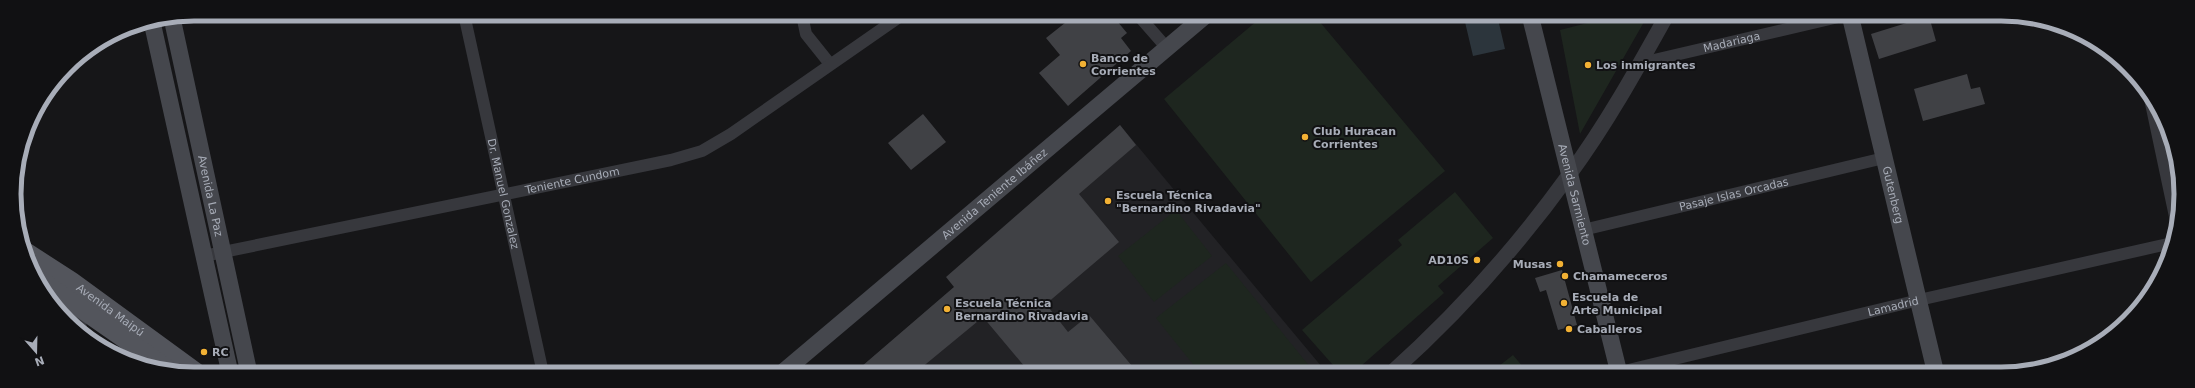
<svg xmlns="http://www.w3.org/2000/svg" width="2195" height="388" font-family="'DejaVu Sans',sans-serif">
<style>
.built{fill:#222225}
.green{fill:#1e261f}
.water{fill:#2c353c}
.building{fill:#404145}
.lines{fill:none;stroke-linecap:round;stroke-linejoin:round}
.minor{stroke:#37383d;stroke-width:12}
.tertiary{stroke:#37383d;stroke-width:15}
.secondary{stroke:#45474d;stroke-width:17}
.primary{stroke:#53555c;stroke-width:19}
.poi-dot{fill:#f2b134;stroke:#111113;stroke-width:1.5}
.labels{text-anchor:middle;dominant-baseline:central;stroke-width:4;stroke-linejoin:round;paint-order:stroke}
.street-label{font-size:11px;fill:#a8adb8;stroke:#111113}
.poi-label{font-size:11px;font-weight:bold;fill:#a8adb8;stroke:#111113;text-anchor:start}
.rim{fill:none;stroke:#a8adb8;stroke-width:5}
</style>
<rect width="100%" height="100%" fill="#161618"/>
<path class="built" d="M1120,125l207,248h-473l100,-86z"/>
<path class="green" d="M1264,15h50l131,156 -134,111 -147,-183z
M1619,15h29l-68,119 -20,-104z
M1455,192l38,46 -55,48 6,7 -91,80h-13l-38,-43 100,-85 -4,-5z
M1176,210l36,46 -58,46 -36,-46z
M1226,263l89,110h-115l-44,-55z
M1513,355l15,18h-38z"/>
<path class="water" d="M1446,15h51l8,34 -32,7 -8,-34 -12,1z"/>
<path class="building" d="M1075,15h37l15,18 -6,5 10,13 -63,55 -29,-33 21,-18 -14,-17z
M1929,16l7,25 -57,18 -8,-25z
M1967,74l4,15 9,-2 5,17 -62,17 -9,-32z
M923,114l23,28 -35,28 -23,-27z
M1120,125l16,20 -57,49 40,48 -73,62 22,28 21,-17 49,58h-108l-47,-56 -68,56h-61l100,-86 -8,-10z
M1562,270l15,55 -19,5 -12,-40 -6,2 -5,-14z"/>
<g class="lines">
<g class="minor">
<path id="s1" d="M464,14l79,359"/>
<path d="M802,15l4,19 24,30"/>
<path d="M1138,15l28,32"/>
<path id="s2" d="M1641,63l206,-48"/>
<path d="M2149,94l28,132"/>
<path id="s3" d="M1583,230l301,-72"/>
<path id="s4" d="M204,256l467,-96 31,-9 29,-17 171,-119"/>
<path d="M76,305l6,27"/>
<path id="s5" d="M1616,373l303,-73 253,-57"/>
</g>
<path class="tertiary" d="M1391,373c66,-59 126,-126 178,-198 37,-50 68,-106 98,-160"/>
<g class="secondary">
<path id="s6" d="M1530,15l89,358"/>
<path id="s7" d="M1850,15l86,359"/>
<path id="s8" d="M172,18l77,355"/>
<path d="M152,22l78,351"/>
<path id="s9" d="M782,373l424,-358"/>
</g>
<g class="primary">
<path id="s10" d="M23,250l48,31 126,92"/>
<path d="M40,280l132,92"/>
</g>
</g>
<g class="poi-dot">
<circle cx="1083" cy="64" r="4"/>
<circle cx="1588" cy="65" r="4"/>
<circle cx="1305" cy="137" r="4"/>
<circle cx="1108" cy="201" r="4"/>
<circle cx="1477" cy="260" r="4"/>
<circle cx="1560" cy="264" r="4"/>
<circle cx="1565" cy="276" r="4"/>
<circle cx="1564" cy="303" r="4"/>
<circle cx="947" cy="309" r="4"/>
<circle cx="1569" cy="329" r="4"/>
<circle cx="204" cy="352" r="4"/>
</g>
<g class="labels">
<g class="street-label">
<text stroke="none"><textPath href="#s2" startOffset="93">Madariaga</textPath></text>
<text stroke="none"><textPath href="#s4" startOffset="376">Teniente Cundom</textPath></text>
<text stroke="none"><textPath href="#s1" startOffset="184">Dr. Manuel Gonzalez</textPath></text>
<text stroke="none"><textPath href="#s9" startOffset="278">Avenida Teniente Ibáñez</textPath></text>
<text stroke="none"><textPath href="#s6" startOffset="185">Avenida Sarmiento</textPath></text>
<text stroke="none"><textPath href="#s3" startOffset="155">Pasaje Islas Orcadas</textPath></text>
<text stroke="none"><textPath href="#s7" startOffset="185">Gutenberg</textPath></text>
<text stroke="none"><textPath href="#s8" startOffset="182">Avenida La Paz</textPath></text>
<text stroke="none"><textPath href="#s5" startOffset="285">Lamadrid</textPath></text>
<text stroke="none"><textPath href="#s10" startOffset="106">Avenida Maipú</textPath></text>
</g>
<g class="poi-label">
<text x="1091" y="58">Banco de<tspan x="1091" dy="13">Corrientes</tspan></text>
<text x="1596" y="65">Los inmigrantes</text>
<text x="1313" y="131">Club Huracan<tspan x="1313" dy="13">Corrientes</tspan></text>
<text x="1116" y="195">Escuela Técnica<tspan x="1116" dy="13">"Bernardino Rivadavia"</tspan></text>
<text x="1469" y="260" text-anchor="end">AD10S</text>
<text x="1552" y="264" text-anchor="end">Musas</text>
<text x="1573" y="276">Chamameceros</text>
<text x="1572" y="297">Escuela de<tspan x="1572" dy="13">Arte Municipal</tspan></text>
<text x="955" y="303">Escuela Técnica<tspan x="955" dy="13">Bernardino Rivadavia</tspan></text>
<text x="1577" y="329">Caballeros</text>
<text x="212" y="352">RC</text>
</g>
</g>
<path d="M0 0H2195V388H0ZM194 21H2001A173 173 0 0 1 2174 194V194A173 173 0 0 1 2001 367H194A173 173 0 0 1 21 194V194A173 173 0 0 1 194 21Z" fill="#111113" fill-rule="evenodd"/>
<path class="rim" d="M194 21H2001A173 173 0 0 1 2174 194V194A173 173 0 0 1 2001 367H194A173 173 0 0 1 21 194V194A173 173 0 0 1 194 21Z"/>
<g transform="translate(36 352) rotate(160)" stroke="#111113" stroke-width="3" paint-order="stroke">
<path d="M0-3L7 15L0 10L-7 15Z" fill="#a8adb8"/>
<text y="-6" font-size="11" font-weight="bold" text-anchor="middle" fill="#a8adb8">N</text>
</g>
</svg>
